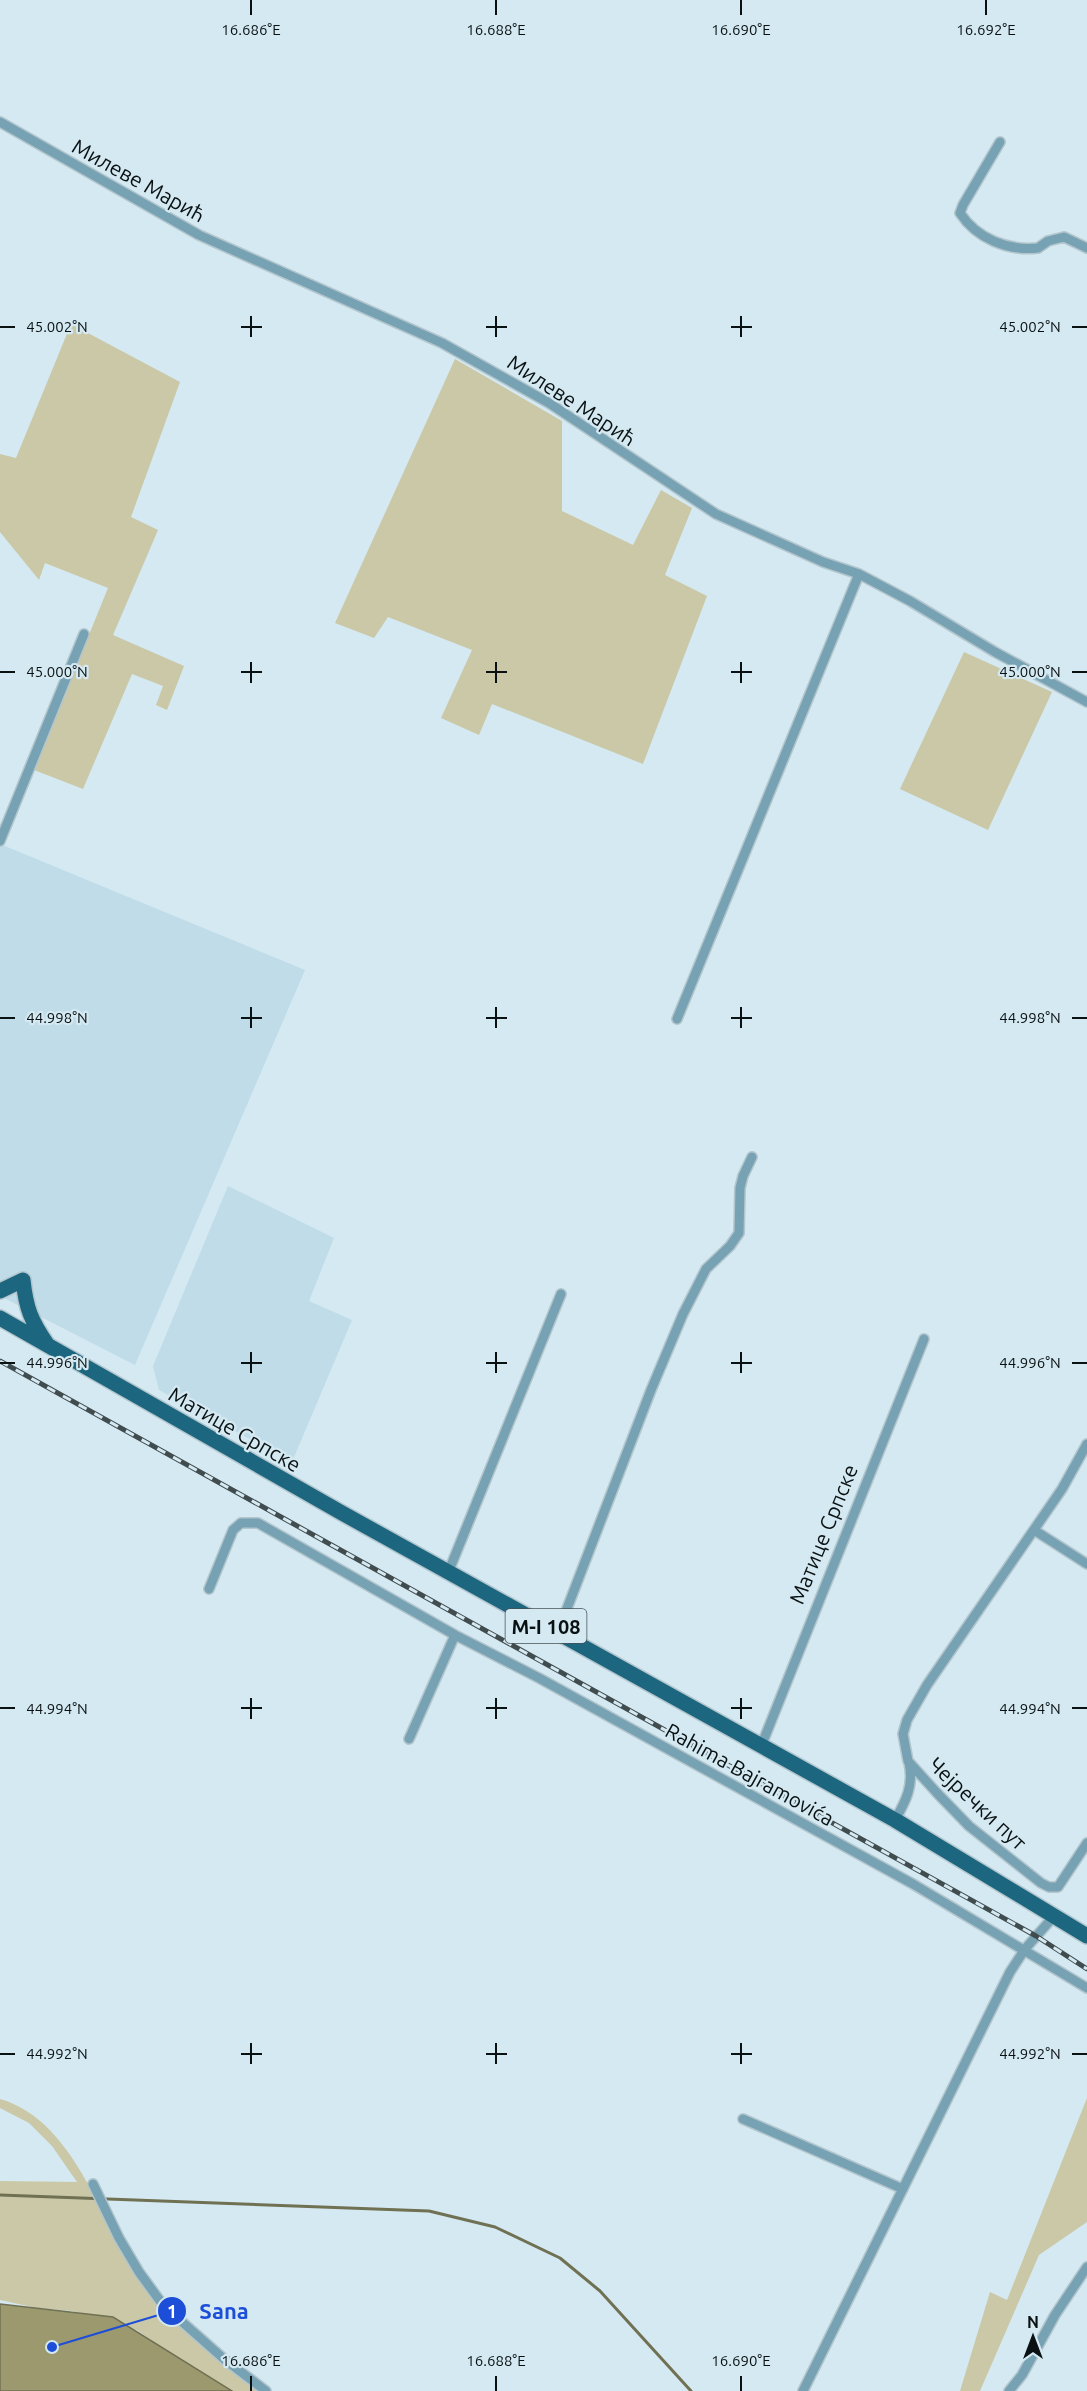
<svg xmlns="http://www.w3.org/2000/svg" width="1087" height="2391" font-family="Ubuntu,sans-serif">
<style>
.built{fill:#bfdce8}
.green{fill:#cac8a7}
.water{fill:#9c996f;stroke:#707053;stroke-width:1.5}
.lines{fill:none;stroke-linecap:round;stroke-linejoin:round}
.stream{stroke:#707053;stroke-width:3}
.minor-casing{stroke:#b4c6cd;stroke-width:12}
.primary-casing{stroke:#b4c6cd;stroke-width:18}
.minor{stroke:#77a2b3;stroke-width:9}
.primary{stroke:#1c667f;stroke-width:15}
.rail-casing{stroke:#414c4f;stroke-width:5}
.rail{stroke:#d4e9f1;stroke-width:3;stroke-dasharray:9;stroke-linecap:butt}
.ticks{fill:none;stroke:#0a1113;stroke-width:2}
.labels{text-anchor:middle;dominant-baseline:central;stroke-width:4.5;stroke-linejoin:round;paint-order:stroke}
.shield{fill:#d4e9f1;stroke:#475256;stroke-width:1.5}
.shield-label{font-size:20px;font-weight:bold;fill:#0a1113}
.street-label{font-size:21px;fill:#0a1113;stroke:#d4e9f1}
.ticks-label{font-size:15px;text-anchor:middle;fill:#0a1113;stroke:#d4e9f1;stroke-width:4.5;stroke-linejoin:round;paint-order:stroke}
.leader{fill:none;stroke:#1d4ed8;stroke-width:2}
.callout-dot{fill:#1d4ed8;stroke:#d4e9f1;stroke-width:2}
.mark-label{font-size:18px;text-anchor:middle;font-weight:bold;fill:#fff}
.callout-label{font-size:22px;text-anchor:middle;font-weight:bold;fill:#1d4ed8;stroke:#d4e9f1;stroke-width:4.5;stroke-linejoin:round;paint-order:stroke}
</style>
<rect width="100%" height="100%" fill="#d4e9f1"/>
<path class="built" d="M0,844l305,126 -170,395 -135,-69z
M228,1186l106,52 -25,63 43,19 -60,142 -133,-72 -6,-24z"/>
<path class="green" d="M71,324l109,58 -49,135 27,13 -45,105 71,31 -17,44 -11,-5 7,-19 -31,-12 -49,115 -49,-19 74,-182 -63,-25 -6,17 -39,-48v-78l16,4z
M455,359l107,62v90l71,34 28,-55 31,18 -27,67 42,21 -64,168 -151,-60 -13,31 -38,-17 31,-68 -84,-33 -14,21 -39,-15z
M964,652l88,40 -64,138 -88,-41z
M1087,2098v124l-48,33 -59,136h-20l30,-99 17,8z
M0,2099c79,23 102,132 147,191 30,41 73,70 112,101h-36l-85,-60 -25,-11 -41,-9 -35,-3 -37,-8v-119l77,1 -25,-36 -23,-23 -29,-15z"/>
<path class="water" d="M0,2304l113,13 119,74h-232z"/>
<g class="lines">
<path class="stream" d="M0,2195l429,16 66,16 65,31 40,33 91,100"/>
<defs>
<path id="minor" d="M0,122l199,113 243,108 107,60 167,111 107,48 36,12 51,27 85,51 92,50
M1000,142l-37,63 -3,8c17,26 48,38 78,35l10,-7 16,-4 23,11
M0,841l84,-207
M677,1019l182,-445
M1087,1444l-25,45 -135,196 -20,35 -4,14 5,27 29,32 32,33 72,57 8,4h9l29,-44
M1034,1530l53,34
M448,1573l113,-279
M209,1589l24,-59 8,-7h17l197,112 84,43 374,206 174,104
M558,1632l93,-242 32,-76 23,-45 24,-23 9,-13 1,-45 3,-12 9,-19
M409,1739l46,-104
M762,1744l162,-405
M895,1820c11,-19 19,-35 14,-57
M743,2119l160,70
M93,2184l26,54 20,34 24,33 61,54 42,32
M803,2391l207,-419 15,-23 30,-34
M1009,2391l13,-16 33,-60 32,-48"/>
<path id="primary" d="M0,1291l23,-11c3,28 8,41 24,64
M0,1318l342,195 553,307 192,116"/>
</defs>
<use href="#minor" class="minor-casing"/>
<use href="#primary" class="primary-casing"/>
<use href="#minor" class="minor"/>
<use href="#primary" class="primary"/>
<defs>
<path id="rail" d="M0,1361l1036,575 51,33"/>
</defs>
<use href="#rail" class="rail-casing"/>
<use href="#rail" class="rail"/>
</g>
<path class="ticks" d="M251,0v15M496,0v15M741,0v15M986,0v15M251,316v21M496,316v21M741,316v21M0,327h15M241,327h21M486,327h21M731,327h21M1072,327h15M251,662v21M496,662v21M741,662v21M0,672h15M241,672h21M486,672h21M731,672h21M1072,672h15M251,1007v21M496,1007v21M741,1007v21M0,1018h15M241,1018h21M486,1018h21M731,1018h21M1072,1018h15M251,1352v21M496,1352v21M741,1352v21M0,1363h15M241,1363h21M486,1363h21M731,1363h21M1072,1363h15M251,1698v21M496,1698v21M741,1698v21M0,1708h15M241,1708h21M486,1708h21M731,1708h21M1072,1708h15M251,2043v21M496,2043v21M741,2043v21M0,2054h15M241,2054h21M486,2054h21M731,2054h21M1072,2054h15M251,2376v15M496,2376v15M741,2376v15"/>
<g class="labels">
<rect class="shield" x="505.5" y="1609" width="81" height="34" rx="4.5"/>
<g class="shield-label">
<text x="546" y="1626">M-I 108</text>
</g>
<g class="street-label">
<text transform="translate(139 180) rotate(29)">Милеве Мaрић</text>
<text transform="translate(572 400) rotate(33)">Милеве Мaрић</text>
<text transform="translate(235 1429) rotate(30)">Матице Српске</text>
<text transform="translate(823 1534) rotate(-68)">Матице Српске</text>
<text transform="translate(750 1774) rotate(29)">Rahima Bajramovića</text>
<text transform="translate(978 1803) rotate(43)">Чејречки пут</text>
</g>
</g>
<g class="ticks-label">
<text x="251" y="35">16.686°E</text>
<text x="496" y="35">16.688°E</text>
<text x="741" y="35">16.690°E</text>
<text x="986" y="35">16.692°E</text>
<text x="57" y="332">45.002°N</text>
<text x="1030" y="332">45.002°N</text>
<text x="57" y="677">45.000°N</text>
<text x="1030" y="677">45.000°N</text>
<text x="57" y="1023">44.998°N</text>
<text x="1030" y="1023">44.998°N</text>
<text x="57" y="1368">44.996°N</text>
<text x="1030" y="1368">44.996°N</text>
<text x="57" y="1714">44.994°N</text>
<text x="1030" y="1714">44.994°N</text>
<text x="57" y="2059">44.992°N</text>
<text x="1030" y="2059">44.992°N</text>
<text x="251" y="2366">16.686°E</text>
<text x="496" y="2366">16.688°E</text>
<text x="741" y="2366">16.690°E</text>
</g>
<path class="leader" d="M52 2347L172 2311"/>
<g class="callout-dot">
<circle cx="52" cy="2347" r="6"/>
<circle cx="172" cy="2311" r="15"/>
</g>
<g class="mark-label">
<text x="172" y="2318">1</text>
</g>
<g class="callout-label">
<text x="224" y="2319">Sana</text>
</g>
<g transform="translate(1033 2337)" stroke="#d4e9f1" stroke-width="4.5" paint-order="stroke">
<path d="M0-4.5L10 22L0 15L-10 22Z" fill="#0a1113"/>
<text y="-9" font-size="16" font-weight="bold" text-anchor="middle" fill="#0a1113">N</text>
</g>
</svg>
